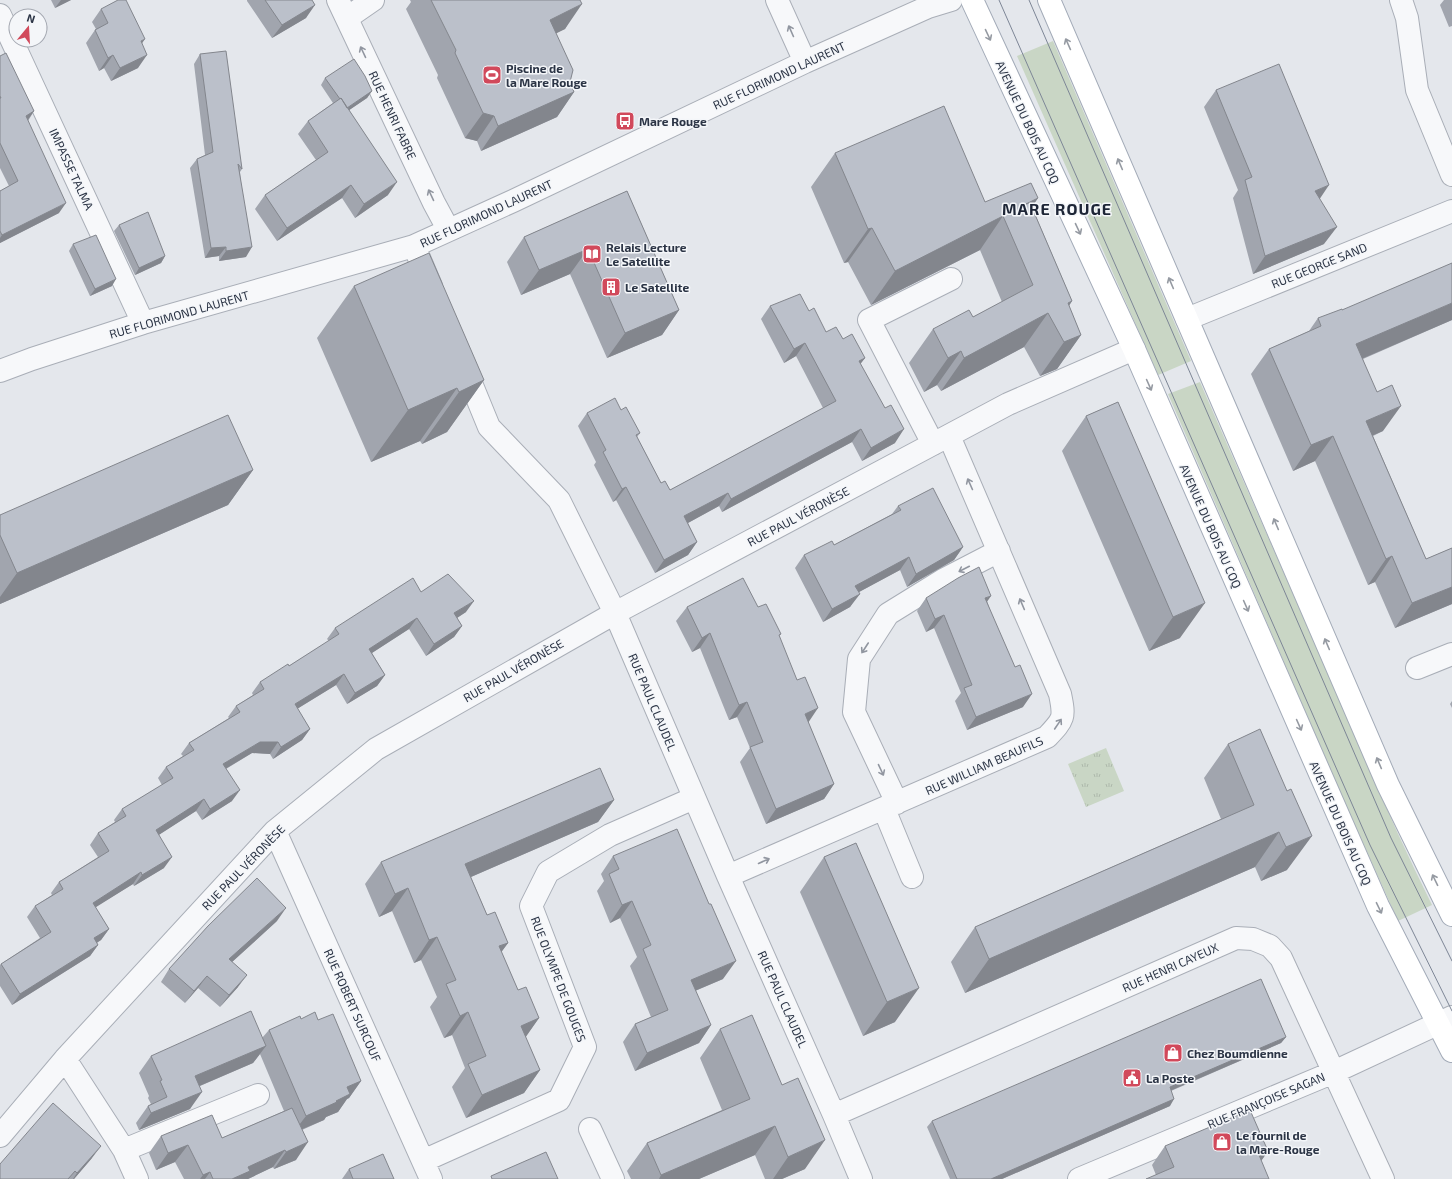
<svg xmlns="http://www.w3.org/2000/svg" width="1452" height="1179" font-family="'Exo 2',sans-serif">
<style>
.grass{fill:#c9d6c5}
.park{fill:url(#park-tufts)}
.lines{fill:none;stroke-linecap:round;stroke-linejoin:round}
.minor-casing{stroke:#a9aeb7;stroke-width:24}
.major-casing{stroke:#a3abb8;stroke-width:24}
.minor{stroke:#f7f8fa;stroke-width:22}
.major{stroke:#fff;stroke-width:22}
.tram{stroke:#7d8696;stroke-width:1}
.wall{fill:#a1a5ae}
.shaded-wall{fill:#83868d}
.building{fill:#bbc0ca;stroke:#83868d}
.oneway{stroke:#9196a0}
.oneway2{stroke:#959aa2}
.labels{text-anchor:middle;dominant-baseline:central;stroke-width:3;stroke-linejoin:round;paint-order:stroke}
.poi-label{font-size:12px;font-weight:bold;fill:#2b3445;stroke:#f4f6f9;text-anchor:start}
.street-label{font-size:12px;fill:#2b3445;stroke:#f4f6f9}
.district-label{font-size:16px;font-weight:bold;letter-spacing:1px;fill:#1d2536;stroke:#f4f6f9}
</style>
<defs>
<pattern id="park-tufts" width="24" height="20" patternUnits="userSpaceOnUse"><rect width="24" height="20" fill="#c9d6c5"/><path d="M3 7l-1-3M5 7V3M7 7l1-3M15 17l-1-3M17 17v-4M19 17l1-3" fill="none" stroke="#adb8ab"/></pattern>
</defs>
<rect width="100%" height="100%" fill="#e4e7ec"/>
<path class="grass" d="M1053,41l138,320 -33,14 -141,-319z
M1200,382c41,95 84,190 125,285 35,80 68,160 107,238l-34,16 -53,-118 -177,-409z"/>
<path class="park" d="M1106,748l18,43 -38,16 -18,-43z"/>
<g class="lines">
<defs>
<path id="minor" d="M338,0l96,203 14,26
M777,0l28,62
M1401,0l6,18 10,72 35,85
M0,15l143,308
M347,18l26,-18
M414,246l17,40
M1187,319l265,-108
M464,366l25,61 70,73 56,113 113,263 106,239 27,64
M0,371l32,-12 111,-36 271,-77 99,-45 292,-139 123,-55 23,-7
M933,444l-64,-124 82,-41
M1417,668l35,-14
M897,803l-43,-91 5,-53 29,-45 55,-34 56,-29
M884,809l28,68
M275,831l156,348
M728,876l319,-139c17,-18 18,-19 13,-43l-111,-258
M65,1059l59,91 13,29
M834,1115l402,-177 17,1 17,7 11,12 102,221
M590,1129l23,50
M0,1136l65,-77 210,-228 101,-82 239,-136 318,-169 75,-40 126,-55
M124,1150l134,-55
M423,1161l136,-61 26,-53 -54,-141 17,-34 62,-37 84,-37
M1079,1179l255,-107 118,-55"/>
<path id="major" d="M972,0l162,349 244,557 74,145
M1049,0l339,785 64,130"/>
</defs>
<use href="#minor" class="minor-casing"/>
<use href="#major" class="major-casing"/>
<use href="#minor" class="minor"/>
<use href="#major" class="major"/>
<path class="tram" d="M999,0l371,845 82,166
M1029,0l362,838 61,123"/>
</g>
<path class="wall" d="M51,0h20l-16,8z
M247,0h65l-6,18 -34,20 -25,-37z
M410,0h170l-15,29 -9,4 14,49 4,10 -17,25 -76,34 -4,-10 -12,-3 -28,-60 1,-3 -32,-66 5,-7z
M1444,0h8v26l-3,1 -9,-22z
M101,9l41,35 -4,24 -27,13 -7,-13 -5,3 -13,-28 9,-13 1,-1 -4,-7z
M200,54l42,115 -2,3 6,85 -27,4v-5l-14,2 -15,-90 7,-9 8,-4 -11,-91z
M0,56l34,55 -6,10 31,92 -59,30v-52l9,-5 -9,-18z
M325,78l47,13 -5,7 -18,12 39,85 -33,23 -13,-20 -65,43 -22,-32 10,-14 51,-35 -18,-26 10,-13 25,-18 -12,-18z
M1216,90l104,109 4,45 -71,30 -20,-76 5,-8 -34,-83z
M835,153l150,49 53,-4 -6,9 40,94 -3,5 12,29 -24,34 -17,7 -16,-29 -83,44 -4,-6 -13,7 -15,-29 24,-34 40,-12 29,-15 -22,-52 -109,55 -23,-43 -4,1 -33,-76z
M627,191l52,119 -17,25 -55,23 -37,-84 -49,21 -14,-33 17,-25z
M119,225l46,31 -4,7 -26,12 -21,-44z
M73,244l39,42 -22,10 -21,-45z
M354,286l130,94 -37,52 -25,12 -2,-3 -49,21 -54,-124z
M770,306l39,5 17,21 17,7 22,19 -5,6 35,79 -33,18 -10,-19 -130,70 -3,-6 -31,17 9,19 -9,13 -33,18 -39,-73 -3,2 -19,-37 2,-3 -18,-36 9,-13 34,-3 19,23 -3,4 24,46 9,7 153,-82 -27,-52 -12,7 -23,-44z
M1318,318l134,2 -89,39 20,72 -10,5 53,123 26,-11v56l-57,24 -20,-46 -7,3 -53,-124 -22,10 -42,-97 18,-25 40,-18z
M1118,402l62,236 -31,13 -87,-200 24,-35z
M253,470l-25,35 -228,99v-89z
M898,506l65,41 -9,13 -47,27 -7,-17 -41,22 -9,15 -27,15 -28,-54 9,-13 30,-10 58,-31z
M421,592l45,20 -9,6 5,8 -8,11 -28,19 -17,-27 -37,24 13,22 -8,11 -30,18 -11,-19 -39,24 13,20 -8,11 -29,19 -3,-5 -18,-1 -26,16 6,32 -30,19 -6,-9 -38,24 6,33 -30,18 -1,-2 -38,23 14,22 -8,11 -4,3 1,2 -8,11 -78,49 -12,-19v-21l1,-1 39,-26 -13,-21 8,-11 17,-11 -1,-2 8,-11 39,-25 -8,-12 8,-12 17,-11 -1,-2 8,-11 40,-24 -4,-7 8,-11 17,-11 -2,-2 8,-11 40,-25 -1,-1 8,-11 17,-11 -1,-2 8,-11 29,-16 40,-25 -2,-2 8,-11z
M926,598l61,3 36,106 -56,23 -12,-29 6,-8 -27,-65 -8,4 -9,-21z
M687,607h71l23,27 -2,2 29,86 26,62 -10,15 -58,25 -26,-62 10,-14 -13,-31 -8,3 -29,-72 -8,4 -16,-31z
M1452,701v7l-2,-4z
M1228,744l59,47v79l-26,11 -6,-14 -290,126 -14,-31 24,-35 246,-108 -17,-41z
M614,800l-16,22 -127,55 16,38 21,28 -7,9 17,38 21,28 -14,19 15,33 -16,23 -58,25 -14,-31 13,-19 -13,-33 -8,3 -14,-31 7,-10 -16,-37 -7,3 -22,-52 -13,6 -14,-33 16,-22z
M856,843l39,179 -32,14 -63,-144 24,-35z
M613,856l110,123 -28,12 16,34 -12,18 -64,28 -12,-29 12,-18 16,-7 -21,-51 7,-9 -17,-39 -10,5 -13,-32 7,-10 -3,-7z
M277,921l-45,41 6,25 -18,20 -22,-19 -13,15 -24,-21 8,-13z
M301,1019l17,1 43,61 -12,17 -2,1 -9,13 -12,5 -2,3 -22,10 -6,30 -22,9 -1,-2 -25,12h-64l-9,-17 -19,8 -7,-17 12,-17 61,2 62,-27 -24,-57 -7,9 -53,23 -10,23 -51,21 -3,-7 12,-17 3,-2 -3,-6 1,-2 -10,-23 12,-17 111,-18 7,-8z
M720,1029l85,140 -23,10h-17l-10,-24 -56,24h-68l-4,-8 20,-28 75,-33 -22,-52z
M1286,1037l-5,6 -110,48 -1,15 -168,73h-52l-23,-52 5,-6z
M1165,1146l103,5 -7,10 -105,14 -4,-10z
M92,1158l-18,21h-74z
M349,1169l45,10h-52z"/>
<path class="shaded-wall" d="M61,0h10l-16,8z
M582,4l-17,25 -32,16 17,-25z
M315,5l-9,13 -34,20 10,-13z
M145,39l-9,13 5,-11z
M113,55l-9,13 -5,3 9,-13z
M147,55l-9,13 -27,13 9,-13z
M372,91l-5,7 -25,17 4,-6z
M574,92l-17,25 -76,34 17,-25z
M34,111l-7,10 -1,-5z
M483,113l11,3 -17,25 -12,-3z
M397,182l-9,13 -33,23 9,-14z
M351,185l-9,13 -65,43 10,-13z
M1329,185l-12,18 -2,-12z
M1038,198l-24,34 12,-28z
M66,203l-7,10 -59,30v-5l2,-3z
M1003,216l-23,34 -109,55 24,-34z
M1337,227l-13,17 -71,30 12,-18z
M872,228l-24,34 -4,1 24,-34z
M226,247l-7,9 -14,2 6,-10z
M252,247l-6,10 -27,4 7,-10z
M588,249l-18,25 -49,21 18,-25z
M165,256l-4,7 -26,12 4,-7z
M116,279l-4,7 -22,10 5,-7z
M1072,301l-17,25 13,-23z
M1452,303v17l-114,49 18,-25z
M679,310l-17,25 -55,23 18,-25z
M1048,313l-24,34 -83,44 23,-33z
M1081,335l-24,34 -17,7 24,-34z
M805,343l-9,13 -12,7 10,-14z
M961,351l-24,34 -13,7 24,-34z
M865,358l-10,13 4,-10z
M484,380l-37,52 -25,12 37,-52z
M457,388l-37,53 -49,21 37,-52z
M1401,406l-18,25 -35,15 18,-25z
M861,429l-9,13 -130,70 9,-13z
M904,429l-9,14 -33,18 9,-13z
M1333,436l-18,25 -22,10 18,-26z
M253,470l-25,35 -228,99v-7l17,-24z
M626,487l-10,13 -3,2 9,-13z
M728,493l-9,13 -44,24 9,-14z
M697,542l-9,13 -33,18 9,-13z
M963,547l-9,13 -47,27 9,-13z
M1392,556l-17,26 -7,3 18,-26z
M909,557l-9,13 -54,29 9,-13z
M1452,587v17l-57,24 17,-25z
M860,594l-10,13 -27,15 9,-13z
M991,596l-9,13 3,-11z
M474,601l-8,11 -20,13 8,-12z
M1205,603l-25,35 -31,13 24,-34z
M944,615l-10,13 -8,4 9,-13z
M417,618l-8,11 -48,31 8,-11z
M462,626l-8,11 -28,19 8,-12z
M710,633l-10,15 -8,4 10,-14z
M344,674l-8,11 -49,30 8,-11z
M385,675l-8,11 -30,18 8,-11z
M1032,694l-9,13 -56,23 9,-13z
M747,702l-10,15 -8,3 10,-15z
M818,708l-10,15 -3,-9z
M310,729l-8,11 -29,19 8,-12z
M260,742h18l-8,12 -18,-1 -37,22 8,-11z
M834,784l-10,15 -58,25 10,-15z
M240,790l-8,11 -30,19 8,-11z
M204,799l-8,12 -48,31 8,-12z
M614,800l-16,22 -148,64 15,-22z
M1279,832l-24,35 -290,126 24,-34z
M1312,836l-25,34 -26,11 25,-34z
M172,857l-8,11 -30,18 8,-11z
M141,872l-8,12 -48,30 8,-11z
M408,888l-16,23 -13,6 16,-23z
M632,901l-12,17 -10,5 12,-18z
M286,908l-9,13 -56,51 8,-13z
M109,929l-8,11 -15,9 8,-11z
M437,937l-16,23 -7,3 15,-23z
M508,943l-16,22 7,-19z
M98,945l-8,11 -78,49 8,-11z
M736,961l-13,18 -45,19 13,-18z
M247,975l-9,12 -18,20 9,-12z
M207,976l-9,12 -13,15 9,-12z
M919,988l-24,34 -32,14 24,-34z
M468,1012l-16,23 -8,3 16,-22z
M539,1018l-16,23 -2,-15z
M711,1025l-12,18 -64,28 12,-18z
M1286,1037l-5,6 -116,50 5,-6z
M266,1046l-13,17 -70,30 12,-17z
M540,1070l-16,23 -58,25 16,-23z
M361,1081l-12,17 -2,1 -9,13 -12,5 -2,3 -31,13 13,-17 41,-29z
M202,1092l-12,17 -51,21 12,-17z
M1174,1099l-4,7 -168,73h-11z
M775,1126l-20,29 -56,24h-40l2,-4z
M825,1140l-20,29 -23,10h-9l15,-22z
M308,1142l-12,18 -22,9 12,-17z
M188,1145l-13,17 -19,8 12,-17z
M101,1146l-9,12 -18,21h-1l4,-6z
M285,1150l-12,17 -25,12h-16l16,-12z
M1268,1151l-13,19 4,-15z
M210,1172l-5,7h-5l3,-4z"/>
<path class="building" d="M118,0h8l19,39 -4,2 6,14 -27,13 -7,-13 -5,3 -13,-28 13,-7 -7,-14z
M265,0h47l3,5 -33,20z
M431,0h149l2,4 -32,16 23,50 -3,12 4,10 -76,34 -4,-10 -11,-3 -28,-60 1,-3z
M226,51l16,118 -4,-5 14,83 -26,4v-4l-15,1 -14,-89 16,-7 -13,-98z
M6,53l28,58 -8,5 40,87 -64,32 -2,-4v-40l18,-10 -18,-38v-45h1l-1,-2v-40z
M354,59l11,17 7,15 -25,17 -6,-10 -1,1 -15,-21z
M1279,64l50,121 -14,6 22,36 -72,29 -20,-76 7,-3 -36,-87z
M341,98l56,84 -33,22 -13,-19 -64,43 -22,-33 63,-43 -20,-31z
M944,106l41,96 46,-19 7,15 -12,6 4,-1 42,98 -4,2 13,32 -17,7 -16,-29 -84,45 -3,-7 -13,7 -15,-29 36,-19 4,7 60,-32 -30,-69 -108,55 -23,-43 -4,1 -33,-76z
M627,191l52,119 -54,23 -37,-84 -49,21 -15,-33z
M148,212l17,44 -26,12 -20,-43z
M96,235l20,44 -21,10 -22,-45z
M429,253l55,127 -25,12 -2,-4 -49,22 -54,-124z
M1452,263v40l-96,41 21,48 15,-7 9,21 -35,15 60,138 26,-11v39l-40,16 -20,-47 -6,3 -53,-123 -22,9 -42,-96 52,-23 -3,-8 24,-9v1z
M800,294l9,17 5,-3 12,24 10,-5 7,12 9,-5 13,24 -6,3 26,47 6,-3 13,24 -33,19 -10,-19 -130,70 -3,-6 -44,23 13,26 -33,18 -38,-73 -4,2 -19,-37 3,-2 -19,-37 28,-15 6,12 5,-3 14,26 -4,2 25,48 4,-2 5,9 166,-89 -31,-58 -11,6 -24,-43z
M1118,402l87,201 -32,14 -87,-201z
M228,415l25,55 -236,103 -17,-38v-20z
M933,488l30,59 -47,27 -7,-17 -54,29 5,8 -28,15 -28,-54 28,-14 2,4 67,-35 -3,-4z
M979,567l12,29 -6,2 30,69 5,-2 12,29 -56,23 -12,-29 8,-3 -28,-70 -9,4 -9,-21 32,-20z
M448,574l26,27 -20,12 8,13 -28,18 -17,-26 -48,31 16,26 -30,18 -11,-19 -49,30 15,25 -29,18 -3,-5h-18l-37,22 17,26 -30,19 -6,-10 -48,31 16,27 -30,18 -1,-3 -48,31 16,26 -15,9 4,7 -78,49 -19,-30 50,-32 -16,-26 28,-17 -4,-7 50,-31 -11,-18 28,-17 -4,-7 51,-31 -7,-11 28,-17 -5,-7 51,-31 -4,-6 28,-17 -4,-7 28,-18 1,2 50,-32 -4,-6 78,-50 8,14z
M743,578l15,29 8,-3 15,30 -2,1 18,45 8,-3 13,31 -13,6 29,70 -58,25 -26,-62 13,-5 -16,-40 -8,3 -29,-72 -8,5 -15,-31z
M1260,729l27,62 4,-2 21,47 -26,11 -7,-15 -290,127 -14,-32 279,-122 -26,-61z
M600,768l14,32 -149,64 22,51 8,-3 13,31 -9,3 19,44 8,-3 13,31 -18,8 19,44 -58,25 -14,-31 18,-8 -18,-44 -8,4 -14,-32 10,-4 -19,-43 -8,3 -21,-52 -13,6 -14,-32z
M677,829l32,75h2l25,57 -45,19 20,45 -64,28 -12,-29 33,-14 -25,-61 8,-4 -19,-44 -10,4 -13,-31 10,-5 -6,-13z
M856,843l63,145 -32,14 -63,-145z
M257,878l29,30 -57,51 18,16 -18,20 -22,-19 -13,15 -25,-22 39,-43z
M1261,979l25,58 -116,50 4,12 -183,80h-34l-25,-58z
M251,1011l15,35 -71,30 7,16 -51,21 -3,-7 19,-9 -7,-16 2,-1 -11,-24z
M315,1012l3,8 15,-6 28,67 -14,6 3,7 -14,7 1,1 -31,14 -37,-86 31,-14 1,3z
M752,1015l30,70 16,-7 27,62 -37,17 -13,-31 -114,49 -14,-32 103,-44 -30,-70z
M53,1103l48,43 -24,27 -2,-2 -7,8h-68v-15z
M292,1108l16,34 -22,10 -1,-2 -37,17 2,4 -18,8h-19l-3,-7 -7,3 -15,-30 -20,8 -7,-17 51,-21 10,23z
M1250,1110l18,41 -9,4 10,24h-123l28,-12 -9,-21z
M546,1152l12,27h-66l-1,-3z
M383,1154l11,25h-41l-4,-10z"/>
<defs><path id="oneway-shaft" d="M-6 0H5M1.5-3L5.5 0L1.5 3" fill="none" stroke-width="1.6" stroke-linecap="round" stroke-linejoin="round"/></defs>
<g class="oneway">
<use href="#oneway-shaft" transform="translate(791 31) rotate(-114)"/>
<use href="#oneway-shaft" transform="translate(363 52) rotate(-115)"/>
<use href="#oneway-shaft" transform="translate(431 195) rotate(-115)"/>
<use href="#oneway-shaft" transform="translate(970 484) rotate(-114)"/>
<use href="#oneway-shaft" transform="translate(964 569) rotate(153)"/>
<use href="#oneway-shaft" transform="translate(1022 604) rotate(-113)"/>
<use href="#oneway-shaft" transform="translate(865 648) rotate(123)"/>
<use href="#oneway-shaft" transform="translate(1058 724) rotate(-56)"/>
<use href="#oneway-shaft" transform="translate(881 770) rotate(65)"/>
<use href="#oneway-shaft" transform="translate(764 861) rotate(-24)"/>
</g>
<g class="oneway2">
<use href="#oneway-shaft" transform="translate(988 35) rotate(65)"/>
<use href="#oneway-shaft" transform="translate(1068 44) rotate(-114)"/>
<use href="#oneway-shaft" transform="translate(1120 164) rotate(-113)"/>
<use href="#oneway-shaft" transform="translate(1078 229) rotate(65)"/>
<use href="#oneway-shaft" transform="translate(1171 283) rotate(-113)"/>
<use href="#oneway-shaft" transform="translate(1149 385) rotate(66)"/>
<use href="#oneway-shaft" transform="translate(1276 524) rotate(-113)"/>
<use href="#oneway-shaft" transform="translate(1246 606) rotate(66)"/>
<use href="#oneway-shaft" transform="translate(1327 644) rotate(-113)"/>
<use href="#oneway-shaft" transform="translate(1299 725) rotate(66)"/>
<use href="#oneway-shaft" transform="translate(1379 763) rotate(-113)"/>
<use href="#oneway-shaft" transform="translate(1435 880) rotate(-116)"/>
<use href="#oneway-shaft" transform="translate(1379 908) rotate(64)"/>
</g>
<defs>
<symbol id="stadium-square" viewBox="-11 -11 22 22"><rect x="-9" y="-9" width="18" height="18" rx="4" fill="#d1495b" stroke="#f4f6f9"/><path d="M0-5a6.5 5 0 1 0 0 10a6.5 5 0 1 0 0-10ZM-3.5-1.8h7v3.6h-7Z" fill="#fff"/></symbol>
<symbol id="bus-square" viewBox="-11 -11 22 22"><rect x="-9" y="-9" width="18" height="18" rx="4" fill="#d1495b" stroke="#f4f6f9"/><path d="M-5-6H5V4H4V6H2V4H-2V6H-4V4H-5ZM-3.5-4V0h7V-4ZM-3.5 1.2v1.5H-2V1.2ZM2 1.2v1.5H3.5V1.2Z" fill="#fff"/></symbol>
<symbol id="library-square" viewBox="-11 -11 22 22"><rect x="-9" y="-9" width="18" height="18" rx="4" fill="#d1495b" stroke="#f4f6f9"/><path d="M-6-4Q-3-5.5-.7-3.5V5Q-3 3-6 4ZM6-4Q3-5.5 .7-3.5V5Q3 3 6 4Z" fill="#fff"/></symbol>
<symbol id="building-square" viewBox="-11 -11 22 22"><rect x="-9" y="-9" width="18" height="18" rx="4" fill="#d1495b" stroke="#f4f6f9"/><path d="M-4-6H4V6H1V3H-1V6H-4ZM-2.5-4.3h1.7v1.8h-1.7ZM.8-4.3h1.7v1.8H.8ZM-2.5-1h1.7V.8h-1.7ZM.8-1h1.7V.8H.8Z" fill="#fff"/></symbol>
<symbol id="shop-square" viewBox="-11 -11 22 22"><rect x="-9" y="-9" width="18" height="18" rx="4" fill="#d1495b" stroke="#f4f6f9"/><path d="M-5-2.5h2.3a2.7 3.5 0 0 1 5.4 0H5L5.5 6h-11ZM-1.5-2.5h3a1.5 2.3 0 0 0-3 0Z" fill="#fff"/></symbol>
<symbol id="civic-square" viewBox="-11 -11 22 22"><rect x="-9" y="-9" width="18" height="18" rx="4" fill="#d1495b" stroke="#f4f6f9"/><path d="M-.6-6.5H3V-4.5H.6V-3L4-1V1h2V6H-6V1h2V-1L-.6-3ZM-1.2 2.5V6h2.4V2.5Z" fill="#fff"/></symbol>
</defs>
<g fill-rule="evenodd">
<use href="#stadium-square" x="481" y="64" width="22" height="22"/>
<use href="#bus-square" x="614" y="110" width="22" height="22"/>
<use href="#library-square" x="581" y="243" width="22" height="22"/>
<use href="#building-square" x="600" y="276" width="22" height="22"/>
<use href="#shop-square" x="1162" y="1042" width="22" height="22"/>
<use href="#civic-square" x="1121" y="1067" width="22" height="22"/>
<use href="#shop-square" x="1211" y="1131" width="22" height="22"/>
</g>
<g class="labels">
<g class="poi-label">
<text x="506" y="68">Piscine de<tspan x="506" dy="14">la Mare Rouge</tspan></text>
<text x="639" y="121">Mare Rouge</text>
<text x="606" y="247">Relais Lecture<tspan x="606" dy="14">Le Satellite</tspan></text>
<text x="625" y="287">Le Satellite</text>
<text x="1187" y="1053">Chez Boumdienne</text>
<text x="1146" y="1078">La Poste</text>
<text x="1236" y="1135">Le fournil de<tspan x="1236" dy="14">la Mare-Rouge</tspan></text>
</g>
<g class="street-label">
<text transform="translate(779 75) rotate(-25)">RUE FLORIMOND LAURENT</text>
<text transform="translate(393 115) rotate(65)">RUE HENRI FABRE</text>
<text transform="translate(1028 122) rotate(65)">AVENUE DU BOIS AU COQ</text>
<text transform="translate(72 169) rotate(65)">IMPASSE TALMA</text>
<text transform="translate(486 213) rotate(-25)">RUE FLORIMOND LAURENT</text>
<text transform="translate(1319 265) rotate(-22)">RUE GEORGE SAND</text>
<text transform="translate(179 314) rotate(-16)">RUE FLORIMOND LAURENT</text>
<text transform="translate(798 516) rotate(-28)">RUE PAUL VÉRONÈSE</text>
<text transform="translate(1211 526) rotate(66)">AVENUE DU BOIS AU COQ</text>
<text transform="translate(513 670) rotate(-30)">RUE PAUL VÉRONÈSE</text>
<text transform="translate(653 702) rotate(67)">RUE PAUL CLAUDEL</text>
<text transform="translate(984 765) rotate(-24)">RUE WILLIAM BEAUFILS</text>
<text transform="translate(1341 823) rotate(66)">AVENUE DU BOIS AU COQ</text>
<text transform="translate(243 867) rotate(-46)">RUE PAUL VÉRONÈSE</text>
<text transform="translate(1170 967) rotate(-24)">RUE HENRI CAYEUX</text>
<text transform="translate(559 979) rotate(69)">RUE OLYMPE DE GOUGES</text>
<text transform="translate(783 999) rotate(66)">RUE PAUL CLAUDEL</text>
<text transform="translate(353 1005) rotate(66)">RUE ROBERT SURCOUF</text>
<text transform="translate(1266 1100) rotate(-23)">RUE FRANÇOISE SAGAN</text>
</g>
<g class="district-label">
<text x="1057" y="208">MARE ROUGE</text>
</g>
</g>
<g transform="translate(28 28) rotate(18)"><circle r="19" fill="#f4f6f9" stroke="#a4a8b1"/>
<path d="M0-3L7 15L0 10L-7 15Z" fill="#d1495b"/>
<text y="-6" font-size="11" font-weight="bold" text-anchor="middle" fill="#2b3445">N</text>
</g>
</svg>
